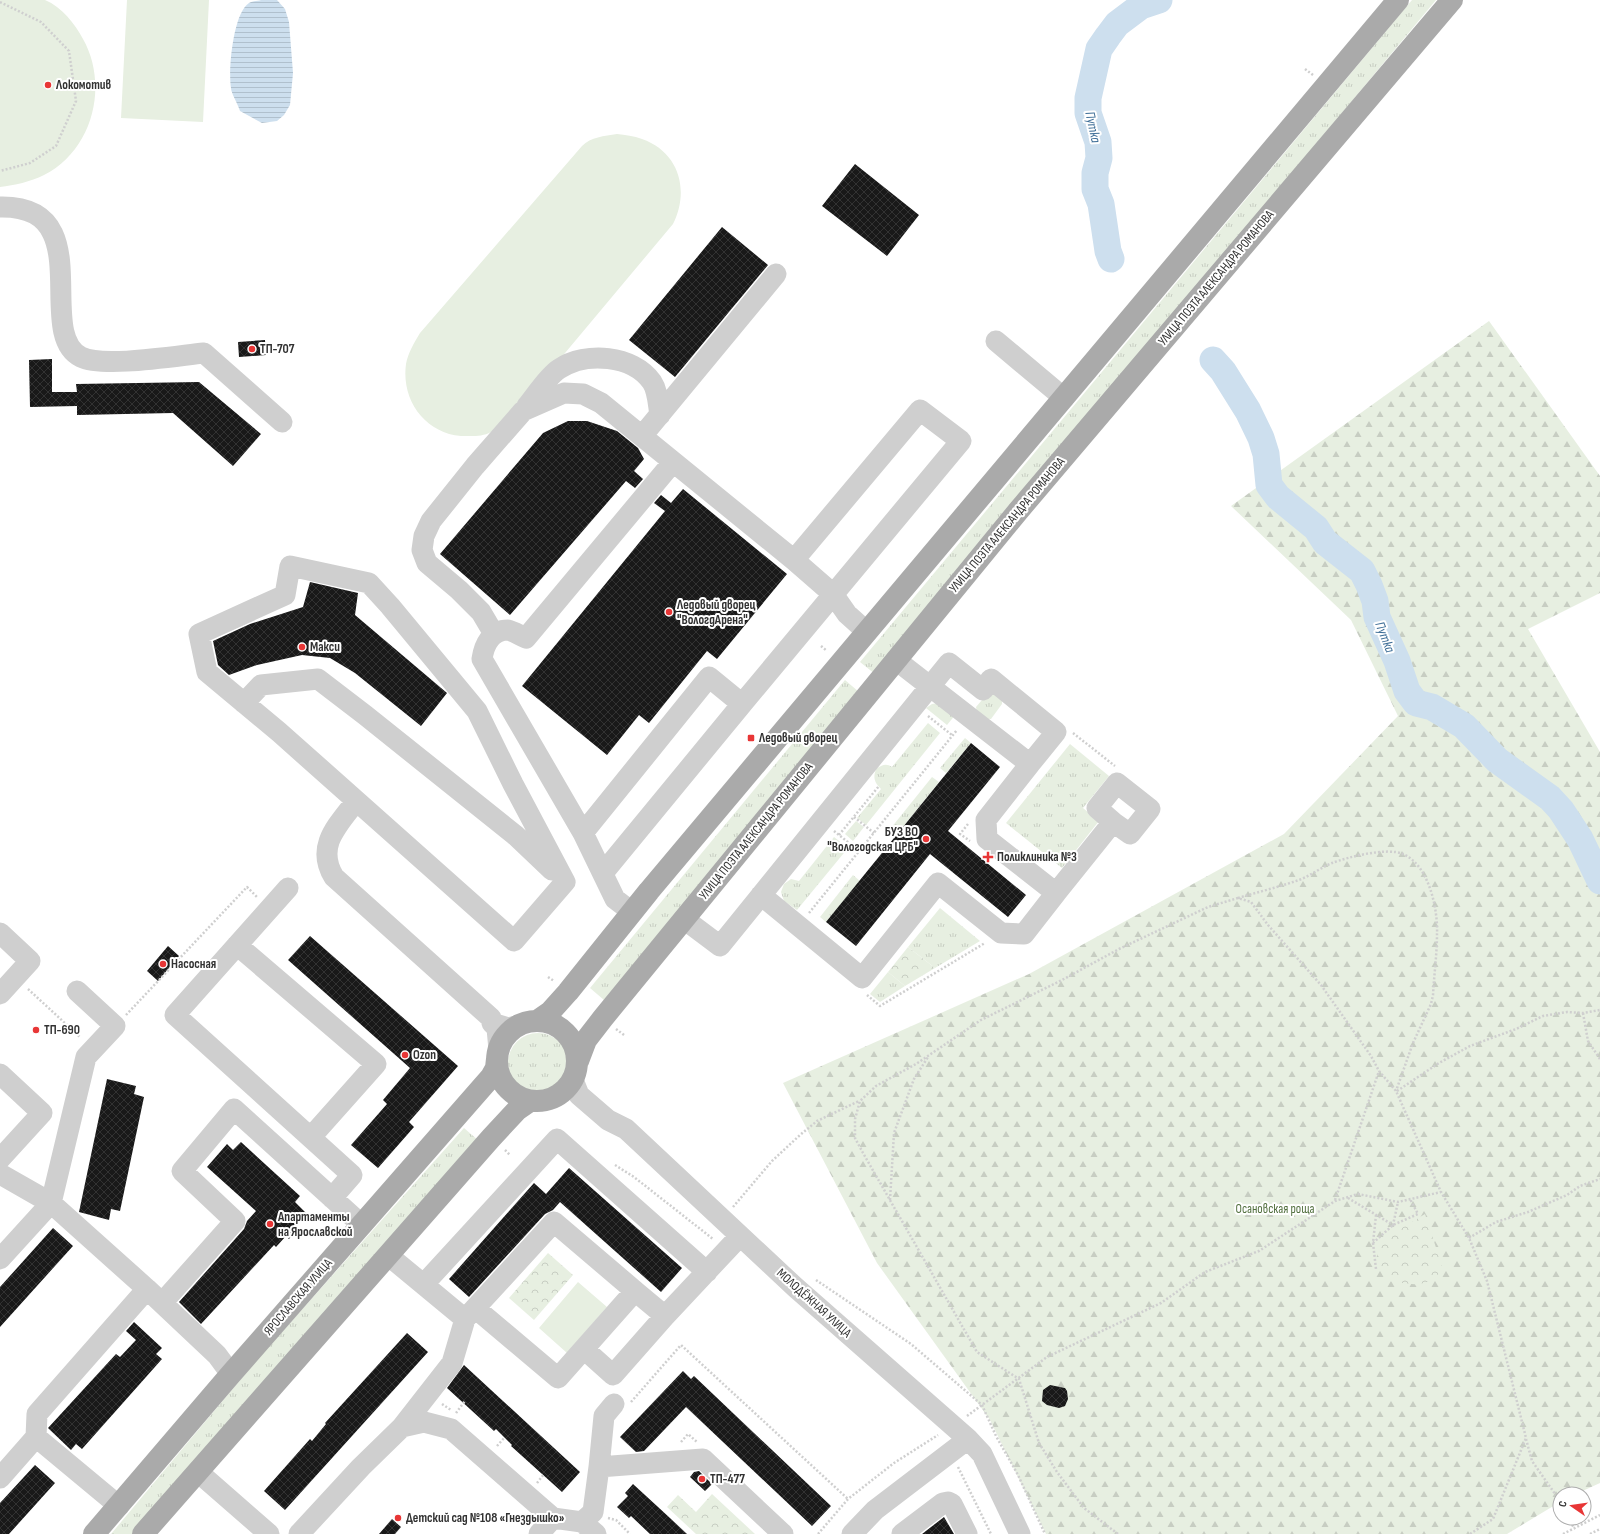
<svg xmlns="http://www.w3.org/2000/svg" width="1600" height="1534" font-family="'Sofia Sans Condensed',sans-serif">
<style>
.grass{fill:url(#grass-tufts)}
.forest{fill:url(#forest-firs)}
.park{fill:url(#park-crowns)}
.pitch{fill:#e7efe1}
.water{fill:url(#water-rules)}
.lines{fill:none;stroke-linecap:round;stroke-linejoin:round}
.river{stroke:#cddfee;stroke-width:27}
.building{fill:url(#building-cross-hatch)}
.path{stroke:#cfcfcf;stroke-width:2.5;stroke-dasharray:2 2;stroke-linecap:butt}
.minor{stroke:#cfcfcf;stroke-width:21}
.major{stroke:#aaa;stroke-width:22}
.poi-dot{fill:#e83636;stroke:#fff;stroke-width:1.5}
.labels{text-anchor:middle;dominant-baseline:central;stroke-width:4;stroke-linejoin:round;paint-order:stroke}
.poi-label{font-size:13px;font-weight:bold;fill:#323232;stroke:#fff;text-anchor:start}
.street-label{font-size:13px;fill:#323232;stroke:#fff}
.park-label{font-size:13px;fill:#516f3e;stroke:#fff}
.water-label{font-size:14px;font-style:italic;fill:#3e6e97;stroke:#fff}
</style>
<defs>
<pattern id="grass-tufts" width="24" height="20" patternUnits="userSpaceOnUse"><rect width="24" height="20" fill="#e7efe1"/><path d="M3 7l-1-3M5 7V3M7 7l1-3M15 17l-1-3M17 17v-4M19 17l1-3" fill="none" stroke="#c7cdc2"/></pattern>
<pattern id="forest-firs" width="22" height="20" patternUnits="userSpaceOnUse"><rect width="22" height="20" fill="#e7efe1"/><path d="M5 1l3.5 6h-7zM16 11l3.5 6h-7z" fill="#c7cdc2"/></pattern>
<pattern id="park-crowns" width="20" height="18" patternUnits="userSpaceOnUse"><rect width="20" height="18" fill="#e7efe1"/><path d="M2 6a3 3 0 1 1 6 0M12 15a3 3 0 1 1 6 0" fill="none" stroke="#c7cdc2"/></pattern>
<pattern id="water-rules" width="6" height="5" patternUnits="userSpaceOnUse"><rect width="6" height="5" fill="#cddfee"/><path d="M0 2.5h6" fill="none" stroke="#b0c0cd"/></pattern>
<pattern id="building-cross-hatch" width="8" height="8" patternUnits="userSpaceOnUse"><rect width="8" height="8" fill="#191919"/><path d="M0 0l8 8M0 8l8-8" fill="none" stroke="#323232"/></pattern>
</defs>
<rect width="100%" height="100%" fill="#fff"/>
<path class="grass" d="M1412,0h24l-561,674 -15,-12z
M845,680l14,12 -255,308 -14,-12z
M993,693l9,6v5l-11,15h-6l-8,-6 -1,-6 11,-13z
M939,703l17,11 -9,11 -21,-17 6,-4z
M928,723l12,10 -74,92 -9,-7 24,-29c-7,-7 -8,-11 -5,-20 6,-4 10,-6 16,-2z
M965,738l6,5 -25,30 -6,-5z
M1070,744l39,32 -26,32 16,13 -37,47 -56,-45z
M932,777l7,5 -41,51 -7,-5z
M856,821l8,6 -11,14 -8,-7z
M834,837l14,11 -51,62 -13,-9 -3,-9 3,-8 7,-5 8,2z
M853,875l7,6 -34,41 -6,-5z
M940,908l40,33 -45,27 -27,-21z
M888,972l17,14 -25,16 -10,-8z
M508 1063a30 30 0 1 1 60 0a30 30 0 1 1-60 0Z
M464,1128l15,13 -344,393h-24l145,-173z"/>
<path class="forest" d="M1489,321l111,155v117l-72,36 72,123v731l-24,11h-16v8l-53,32h-461l-56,-114 -113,-157 -94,-180 246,-109 255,-140 114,-118 -47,-96 -120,-114z"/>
<path class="park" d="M908,947l27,21 -30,18 -17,-14z
M1425,1214l18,55c-16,21 -32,15 -54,12l-10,-13 -2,-25z
M548,1253l25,22 -39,45 -25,-22z
M712,1494l43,40h-59l-29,-27 11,-12 18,17z"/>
<path class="pitch" d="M0,0c10,0 38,0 45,0 17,7 30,24 38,39 26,46 10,111 -39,136 -14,7 -29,10 -44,12z
M127,0h82l-6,122 -82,-4z
M617,134c8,1 17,2 25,5 37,13 48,51 31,85l-164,196c-6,4 -11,9 -18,12 -9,5 -19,4 -30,4 -36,-3 -60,-36 -55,-72 2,-11 8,-21 14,-31l162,-187c9,-9 22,-10 35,-12z
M578,1282l29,25 -40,46 -28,-25z"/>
<path class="water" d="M261,0h16l8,9 4,13 4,51 -3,32 -6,10 -7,6 -15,2 -22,-12c-2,-7 -9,-18 -9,-23 -3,-17 2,-75 18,-85 3,-2 9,-2 12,-3z"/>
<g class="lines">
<path class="river" d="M1111,259l-3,-8 -7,-47 -6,-15v-16l4,-15 -1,-16 -10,-29v-15l11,-49 9,-13 9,-12 24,-18 18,-6
M1213,360l10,11 25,40 13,27 5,16 3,31 9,12 38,31 9,14 37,29 7,14 6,16 2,16 20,44 10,30 9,12 16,4 32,19 33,34 53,38 11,12 19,29 20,42"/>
</g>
<path class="building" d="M855,164l64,51 -32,41 -65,-50z
M722,227l46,38 -93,112 -46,-37z
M265,340l1,15 -27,2 -1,-15z
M52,359v33h25l-1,-8 123,-2 62,52 -28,32 -60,-53 -96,2v-9l-47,1 -1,-47z
M568,421h19l30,10 21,17 6,11 -10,12 9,8 -8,9 -9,-7 -116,134 -70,-61 103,-121z
M683,489l104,85 -70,85 -10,-8 -58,72 -10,-8 -32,40 -85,-69 143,-175 -11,-8 7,-8 10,8z
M310,582l48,11 -3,22 92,78 -26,33 -66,-53 -25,-15 -28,-3 -45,10 -28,10 -11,-10 -5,-24 37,-17 53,-17z
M971,743l29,24 -52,64 78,64 -18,22 -78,-63 -74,92 -30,-24z
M310,936l148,130 -49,56 5,5 -36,41 -27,-23 36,-41 -4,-4 27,-32 -122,-108z
M168,946l11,10 -21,25 -11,-10z
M107,1079l29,7 -2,8 10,3 -24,114 -9,-2 -2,11 -30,-8z
M241,1142l59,54 -5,6 12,12 -11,11 3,3 -10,11 -3,-3 -10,11 -2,-2 -73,79 -22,-22 65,-73 3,-8 9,-10 -49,-44 20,-23 6,6z
M569,1168l113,100 -21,24 -101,-90 -7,8 -8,4 -76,83 -20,-18 85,-96 12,11z
M53,1228l20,18 -73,81v-40z
M134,1322l28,26 -6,6 6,5 -80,90 -6,-5 -5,6 -23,-22 68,-74 4,3 16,-17 -10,-9z
M407,1333l21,19 -143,158 -21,-19 46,-52 2,2 14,-17 -1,-1z
M464,1365l116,107 -18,20 -51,-46 1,-1 -16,-16 -2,2 -47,-43z
M683,1371l8,8 3,-3 137,130 -19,20 -126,-119 -42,44 -8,1 -16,-15z
M1050,1385l15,3 2,3 1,8 -3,7 -6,2 -12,-3 -5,-4 1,-11z
M35,1465l20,18 -46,51h-9v-31z
M699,1471l13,13 -7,7 -15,-14 4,-5z
M633,1484l37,34 17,16h-37l-19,-18 -2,2 -12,-11 11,-11 -3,-3z
M944,1517l10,17h-32z
M392,1519l9,8 -6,7h-16z"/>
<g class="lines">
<path class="path" d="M0,2l41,20 28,29 7,50 -20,45 -26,17 -30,8
M1305,69l8,6
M821,646l6,5
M928,716l24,19
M1073,733l42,33
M854,817l20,16
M968,824l-8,10 10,7
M834,831l25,20
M839,835l40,-49
M1238,898c20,-6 41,-11 61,-18 11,-4 21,-12 33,-17 16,-6 55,-16 71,-9 26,11 35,55 34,80 0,20 -3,41 -4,61l-2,9 -18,39 -17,48
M809,913l148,-183
M548,977l6,4
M28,989l52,48
M867,995l13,11 105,-63
M1583,1013l5,28 12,18
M126,1015l121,-128 10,10
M616,1029l8,6
M1397,1091l42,-28 31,-17 46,-17 27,-13 24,-4 16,1 17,-3
M505,1150l5,5
M615,1165l19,12 79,62
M1348,1198l45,27 5,-23
M890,1200l4,-67 20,-54 14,-22
M1335,1200l44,-129
M733,1207l39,-46 28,-26 17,-14 42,-20
M1376,1215l-3,28 20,-18 25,-11 -8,-15
M1469,1238l27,-16 32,-10 39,-17 13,-9 20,-7
M1373,1243l3,26
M816,1280l95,64 71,61 14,31 22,39 27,59
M631,1402l50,-57 167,154
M442,1404l9,6
M456,1413l9,-12
M967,1416l80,-59 114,-54 44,-31 54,-21 76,-50 23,-7 40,8 43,-10
M1526,1439l6,22 28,40
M681,1442l7,-8 9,8
M497,1446l8,-9
M958,1467l33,67
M537,1483l7,-9
M608,1518l8,2 14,14
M1568,1518l6,10
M818,1534l30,-35 46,-36 44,-28
M1118,1534l-34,-26 -27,-36 -18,-29 -20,-64 -42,-27 -114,-199 -8,-15v-19l5,-18 16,-15 40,-22 65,-44 81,-40 57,-31 89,-42 30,-9 13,4 17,23 53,60 50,71 8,15 17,20 45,101 28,46 18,43 39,157 -33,81 -23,15
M1563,1534l37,-19
M1590,1534l10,-5"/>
<path class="minor" d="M0,207c101,-2 33,126 81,150 22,11 94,-1 123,-4l78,69
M996,341l68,57
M527,406c9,-11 21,-30 32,-37 27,-18 74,-14 93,13 6,9 6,22 8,33
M642,436l134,-162
M290,566l79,17 21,23 87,105 36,73 52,98 -51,59 -235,-209 -72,-60 -8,-38 86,-39z
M494,634l-13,-22 -22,-22 -32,-27 -5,-13 2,-14 7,-15 44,-55 48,-55 41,-18 19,1 18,9 193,157
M244,703l17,-18 57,-6 47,36 150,120 37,35
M742,704l219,-263 -41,-31 -126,150 39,34 14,20 20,18
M356,801c-18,24 -41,45 -22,76l157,141 1,5 5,5 2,22
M583,833l126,-156 33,27 -139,169
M288,888l-113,127 177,160 -20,23
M1056,893l57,-71 17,12 20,-25 -33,-26 -20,25 16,14
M761,895l101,83 76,-95 63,50 23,1 32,-41 -69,-54 -1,-19 44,-56 -134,-104
M632,912l-17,-13 -32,-66 -101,-174c2,-14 9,-29 26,-29 5,1 13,6 18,8l147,-176
M684,919l36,27 229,-283 34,27 8,-11 65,53 -26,32
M0,933l30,28 -30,33
M237,945l139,119 -65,73
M492,1023l16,5 12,-3
M0,1074l42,39 -42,46
M573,1080l6,15 29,25 18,9 169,158 173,152 14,15 38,80
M0,1174l51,29 96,86 70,66 14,19
M389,1256l76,63
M0,1259l51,-56 35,-146 29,-31 -38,-35
M424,1284l133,-145 150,133
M162,1303l73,-82 -53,-50 52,-62 128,116
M475,1308l83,70 77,-87 30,25 75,-80
M584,1349l29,26 52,-59
M402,1427l50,-64 13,-44 89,-97 81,69
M36,1437l1,-23 110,-125
M599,1467l5,-51 10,-12
M198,1472l71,62
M0,1478l36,-41 83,69
M582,1522l11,-10 6,-45 104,-8 80,75
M299,1534l62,-67 41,-40 22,-5 27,7 102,89 29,4 14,12
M539,1534l14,-16
M852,1534l23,-24 93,-71
M902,1534l41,-31 5,-1 4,2 15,30"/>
<path class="major" d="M497 1061a40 40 0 1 1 80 0a40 40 0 1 1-80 0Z
M537,1021l13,-9 18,-20 81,-101 749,-891
M578,1061l8,-21 17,-22 416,-508 433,-510
M94,1534l137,-160 260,-297 5,-9 1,-9
M143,1534l348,-396 26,-28 13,-9"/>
</g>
<g class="poi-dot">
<circle cx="48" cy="85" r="4"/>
<circle cx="252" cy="349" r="4"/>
<circle cx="669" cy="612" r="4"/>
<circle cx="302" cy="647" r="4"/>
<rect x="747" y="734" width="8" height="8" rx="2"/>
<circle cx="926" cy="839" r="4"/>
<path d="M986 851h4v4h4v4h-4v4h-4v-4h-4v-4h4z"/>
<circle cx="163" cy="964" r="4"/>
<circle cx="36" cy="1030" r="4"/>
<circle cx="405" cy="1055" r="4"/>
<circle cx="270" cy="1224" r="4"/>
<circle cx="702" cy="1479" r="4"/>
<circle cx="398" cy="1518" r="4"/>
</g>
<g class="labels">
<g class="poi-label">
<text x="56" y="85">Локомотив</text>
<text x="260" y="349">ТП-707</text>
<text x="677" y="605">Ледовый дворец<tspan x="677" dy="15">"ВологдАрена"</tspan></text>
<text x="310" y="647">Макси</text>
<text x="759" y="738">Ледовый дворец</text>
<text x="918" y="832" text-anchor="end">БУЗ ВО<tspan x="918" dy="15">"Вологодская ЦРБ"</tspan></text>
<text x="997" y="857">Поликлиника №3</text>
<text x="171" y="964">Насосная</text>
<text x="44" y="1030">ТП-690</text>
<text x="413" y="1055">Ozon</text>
<text x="278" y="1217">Апартаменты<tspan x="278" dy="15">на Ярославской</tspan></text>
<text x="710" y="1479">ТП-477</text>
<text x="406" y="1518">Детский сад №108 «Гнездышко»</text>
</g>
<g class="street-label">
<text transform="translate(1216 278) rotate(-50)">УЛИЦА ПОЭТА АЛЕКСАНДРА РОМАНОВА</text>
<text transform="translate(1007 525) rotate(-50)">УЛИЦА ПОЭТА АЛЕКСАНДРА РОМАНОВА</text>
<text transform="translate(756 831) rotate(-51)">УЛИЦА ПОЭТА АЛЕКСАНДРА РОМАНОВА</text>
<text transform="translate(298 1297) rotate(-49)">ЯРОСЛАВСКАЯ УЛИЦА</text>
<text transform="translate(814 1303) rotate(42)">МОЛОДЁЖНАЯ УЛИЦА</text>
</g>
<g class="park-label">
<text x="1275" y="1209">Осановская роща</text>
</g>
<g class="water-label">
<text transform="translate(1093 127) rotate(78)">Путка</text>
<text transform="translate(1385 637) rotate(69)">Путка</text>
</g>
</g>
<g transform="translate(1572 1506) rotate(283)"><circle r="19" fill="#ffffff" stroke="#adadad"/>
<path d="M0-3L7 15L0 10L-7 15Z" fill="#e83636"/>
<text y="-6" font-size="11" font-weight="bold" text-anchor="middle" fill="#323232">С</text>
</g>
</svg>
